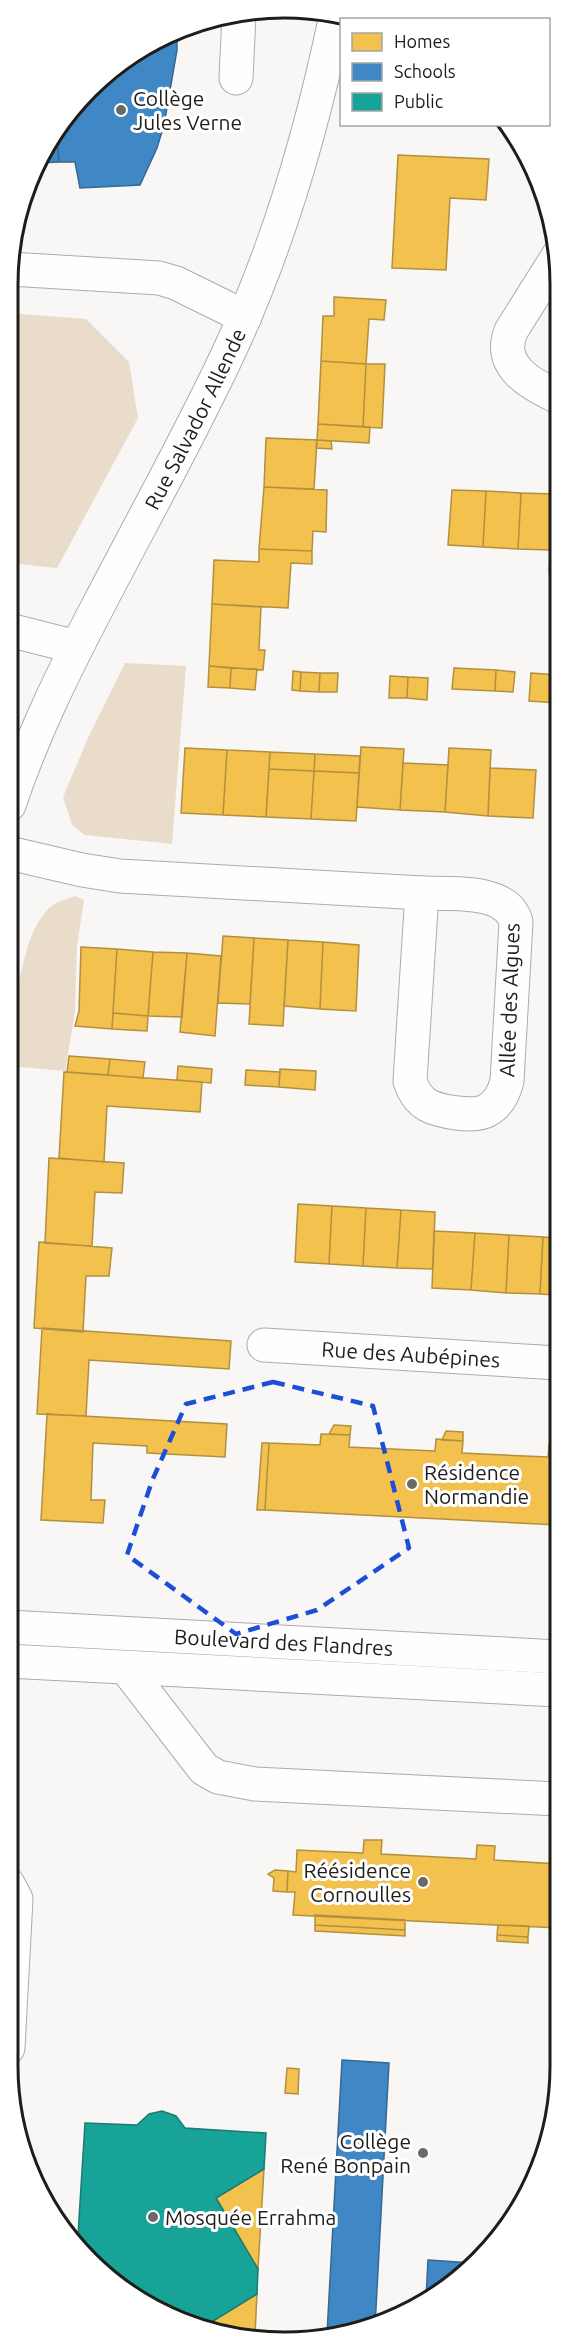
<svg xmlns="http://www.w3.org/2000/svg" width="568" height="2350" font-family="Ubuntu,sans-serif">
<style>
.green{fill:#eadcca}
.homes{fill:#f2c14e;stroke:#b2903f;stroke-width:1.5}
.schools{fill:#3f88c5;stroke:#356892;stroke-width:1.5}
.public{fill:#17a398;stroke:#197b72;stroke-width:1.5}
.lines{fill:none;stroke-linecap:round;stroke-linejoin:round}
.minor-casing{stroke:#aeacaa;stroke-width:35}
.minor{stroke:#fefefe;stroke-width:33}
.marked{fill:none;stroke:#1d4ed8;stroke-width:4.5;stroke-dasharray:12 8;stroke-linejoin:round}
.poi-dot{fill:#6b6967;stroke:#fff;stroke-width:2}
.labels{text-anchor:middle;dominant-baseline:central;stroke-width:6;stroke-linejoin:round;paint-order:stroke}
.poi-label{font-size:21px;fill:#1e1d1b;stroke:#fff;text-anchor:start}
.street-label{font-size:21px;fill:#1e1d1b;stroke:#fff}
.rim{fill:none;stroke:#1e1d1b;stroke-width:3}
</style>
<rect width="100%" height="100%" fill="#f9f7f5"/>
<path class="green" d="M10,313l76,6 43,43 9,56 -81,150 -48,-5z
M125,663l61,3 -14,178 -87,-9 -13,-10 -9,-28 25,-59z
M75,896l9,4 -7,46 -2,66 -10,59 -56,-5v-12c6,-39 11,-126 44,-149 6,-4 15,-6 22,-9z"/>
<path class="homes" d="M398,155l91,4 -3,41 -36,-2 -4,72 -54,-2z
M334,297l52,3 -2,20 -15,-1 -3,45 -45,-3 2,-45h11z
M321,361l45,3 -3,63 -45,-3z
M366,364h19l-3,64 -19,-1z
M318,424l52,3 -1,16 -52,-3z
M266,438l51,2 -3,49 -50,-2z
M317,440l14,1 1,8 -16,-1z
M264,487l63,3 -1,42 -13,-1 -1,20 -53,-2z
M452,490l34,1 -3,56 -35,-2z
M486,491l35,2 -3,56 -35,-2z
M521,493l32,1 -3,56 -32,-1z
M552,515h6v58l-9,-1z
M259,549l53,2v13l-21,-1 -3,45 -76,-4 2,-44 45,2z
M212,604l49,3 -2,43h6l-2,20 -54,-4z
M209,666l22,2 -1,20 -22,-1z
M231,668l26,1 -2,21 -25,-2z
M454,668l42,2 -1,21 -43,-2z
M496,670l19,2 -2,20 -18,-1z
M293,671l8,1 -1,19 -8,-1z
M301,672l19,1 -1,19 -19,-1z
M320,673h18l-1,19h-18z
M531,673l27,2v28l-29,-2z
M390,676l18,1 -1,21h-18z
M408,677l20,1 -1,22 -20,-2z
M361,747l43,2 -4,61 -43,-3z
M185,748l42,2 -4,65 -42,-2z
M449,748l42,2 -3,66 -43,-4z
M227,750l43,2 -4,65 -43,-2z
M270,752l45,2 -1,17 -45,-2z
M315,754l45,2 -1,17 -45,-2z
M403,763l45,2 -3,47 -45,-2z
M490,768l46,2 -3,48 -45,-2z
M269,769l45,2 -3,48 -45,-2z
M314,771l45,2 -3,48 -45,-2z
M223,936l31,2 -4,66 -32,-1z
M254,938l34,2 -5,86 -34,-2z
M288,940l35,2 -3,67 -36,-3z
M323,942l36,3 -3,66 -36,-2z
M81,947l36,2 -5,80 -37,-3 4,-15z
M117,949l36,3 -5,64 -35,-3z
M153,952l34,1 -5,64 -34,-1z
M187,953l34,3 -6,80 -35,-4z
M113,1013l35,3 -1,15 -35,-2z
M69,1056l41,3 -2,16 -41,-3z
M110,1059l35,3 -2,16 -35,-3z
M178,1066l34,3 -1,14 -34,-3z
M280,1069l36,2 -1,19 -36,-3z
M246,1070l34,2 -1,15 -34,-2z
M64,1072l138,10 -2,30 -93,-6 -3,56 -45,-4z
M49,1158l75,5 -2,30 -27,-1 -3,54 -47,-3z
M298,1204l34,2 -3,58 -34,-2z
M332,1206l34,2 -3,58 -34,-2z
M366,1208l35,2 -4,58 -34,-2z
M401,1210l34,2 -2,57 -36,-1z
M434,1231l41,2 -4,57 -39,-2z
M475,1233l34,2 -3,58 -35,-3z
M509,1235l34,2 -3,57 -34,-1z
M543,1237l15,1v57l-18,-1z
M39,1242l73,6 -3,28h-23l-3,56 -49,-4z
M42,1328l189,13 -2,28 -140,-9 -3,56 -49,-2z
M47,1414l180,10 -2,33 -78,-4v-7l-54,-3 -2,57h14l-2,23 -62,-3z
M334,1425l17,1 -1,9 -21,-1z
M446,1431l17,1v9l-21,-1z
M321,1434l29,1 -1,12 86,4 1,-12 27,2 -1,12 86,4 1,-12 9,1v79l-293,-15 4,-67 51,2z
M262,1443h7l-4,67h-8z
M364,1840h18l-1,14 95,5 1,-14 18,1 -1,14 64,4v64l-265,-13 2,-23h-8l1,-21 8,1 1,-22 66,3z
M275,1870l13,1 -1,21 -14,-1 1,-13 -6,-4z
M315,1915l90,5v10l-90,-5z
M315,1925l90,5v6l-90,-5z
M498,1925l31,1 -1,11 -31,-2z
M497,1935l31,2v6l-31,-2z
M287,2068l12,1 -1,25 -13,-1z
M264,2169l-6,100 -42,-71z
M78,2235l16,27 -17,-13z
M257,2294l-2,41 -18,-1 -32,-8z"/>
<path class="schools" d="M177,34v16l-13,75 -7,23 -17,37 -60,3 -5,-26h-16l-1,-14h-14l1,-3 71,-81z
M44,148h14l1,14 -20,1z
M342,2060l47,3 -14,264 -48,7z
M428,2260l44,3 -19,22 -27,14z"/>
<path class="public" d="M162,2111l14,5 9,12 81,5 -2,36 -48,29 42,71 -1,25 -52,32 -43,-12 -68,-52 -16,-27 7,-112 52,2 12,-11z"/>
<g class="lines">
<defs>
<g id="minor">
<path d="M236,78l3,-63"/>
<path d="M10,269l149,9 17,5 69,34"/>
<path d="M558,397c-28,-13 -61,-31 -47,-66l47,-75"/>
<path d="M9,630l67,17"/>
<path id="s1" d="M9,805c23,-69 55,-134 89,-199 43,-83 89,-165 129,-250 51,-108 85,-225 109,-341"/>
<path d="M9,853l73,17 38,6 302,17"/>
<path d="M422,893c27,1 85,-5 94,29l-9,159c-3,12 -9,24 -21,30 -9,4 -20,3 -29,2 -23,-3 -39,-7 -47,-32z"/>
<path id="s2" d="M264,1345l294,18"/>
<path id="s3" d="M8,1627l550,30"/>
<path d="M8,1661l550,29"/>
<path d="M126,1668l78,101 14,8 37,7 303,15"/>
<path d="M8,2048l8,-149 -8,-15"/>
</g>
</defs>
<use href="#minor" class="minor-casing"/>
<use href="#minor" class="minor"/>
</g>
<path class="marked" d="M273,1382l100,24 36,142 -92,62 -81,24 -109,-79 25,-74 34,-77z"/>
<g class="poi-dot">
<circle cx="121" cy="110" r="6"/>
<circle cx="412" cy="1484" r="6"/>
<circle cx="423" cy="1882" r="6"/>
<circle cx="423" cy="2153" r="6"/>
<circle cx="153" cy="2217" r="6"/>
</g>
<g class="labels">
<g class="poi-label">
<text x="133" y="98">Collège<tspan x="133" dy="24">Jules Verne</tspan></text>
<text x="424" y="1472">Résidence<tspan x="424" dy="24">Normandie</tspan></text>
<text x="411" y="1870" text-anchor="end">Réésidence<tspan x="411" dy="24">Cornoulles</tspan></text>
<text x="411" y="2141" text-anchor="end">Collège<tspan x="411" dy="24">René Bonpain</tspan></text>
<text x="165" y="2217">Mosquée Errahma</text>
</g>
<g class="street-label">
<text stroke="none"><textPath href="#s1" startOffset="429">Rue Salvador Allende</textPath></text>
<text transform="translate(509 1000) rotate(-88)">Allée des Algues</text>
<text stroke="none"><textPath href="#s2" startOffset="147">Rue des Aubépines</textPath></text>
<text stroke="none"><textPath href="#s3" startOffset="276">Boulevard des Flandres</textPath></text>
</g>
</g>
<path d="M0 0H568V2350H0ZM284 18H284A266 266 0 0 1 550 284V2066A266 266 0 0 1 284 2332H284A266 266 0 0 1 18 2066V284A266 266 0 0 1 284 18Z" fill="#fff" fill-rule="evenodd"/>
<path class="rim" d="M284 18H284A266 266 0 0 1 550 284V2066A266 266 0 0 1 284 2332H284A266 266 0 0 1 18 2066V284A266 266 0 0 1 284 18Z"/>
<rect x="340" y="18" width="210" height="108" fill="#ffffff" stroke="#a5a5a4" stroke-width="1.5"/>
<rect x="352" y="33" width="30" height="18" fill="#f2c14e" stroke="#a5a5a4" stroke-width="1.5"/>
<text x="394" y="48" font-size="18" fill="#1e1d1b">Homes</text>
<rect x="352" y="63" width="30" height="18" fill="#3f88c5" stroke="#a5a5a4" stroke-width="1.5"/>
<text x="394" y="78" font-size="18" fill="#1e1d1b">Schools</text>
<rect x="352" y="93" width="30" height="18" fill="#17a398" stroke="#a5a5a4" stroke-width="1.5"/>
<text x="394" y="108" font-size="18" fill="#1e1d1b">Public</text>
</svg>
